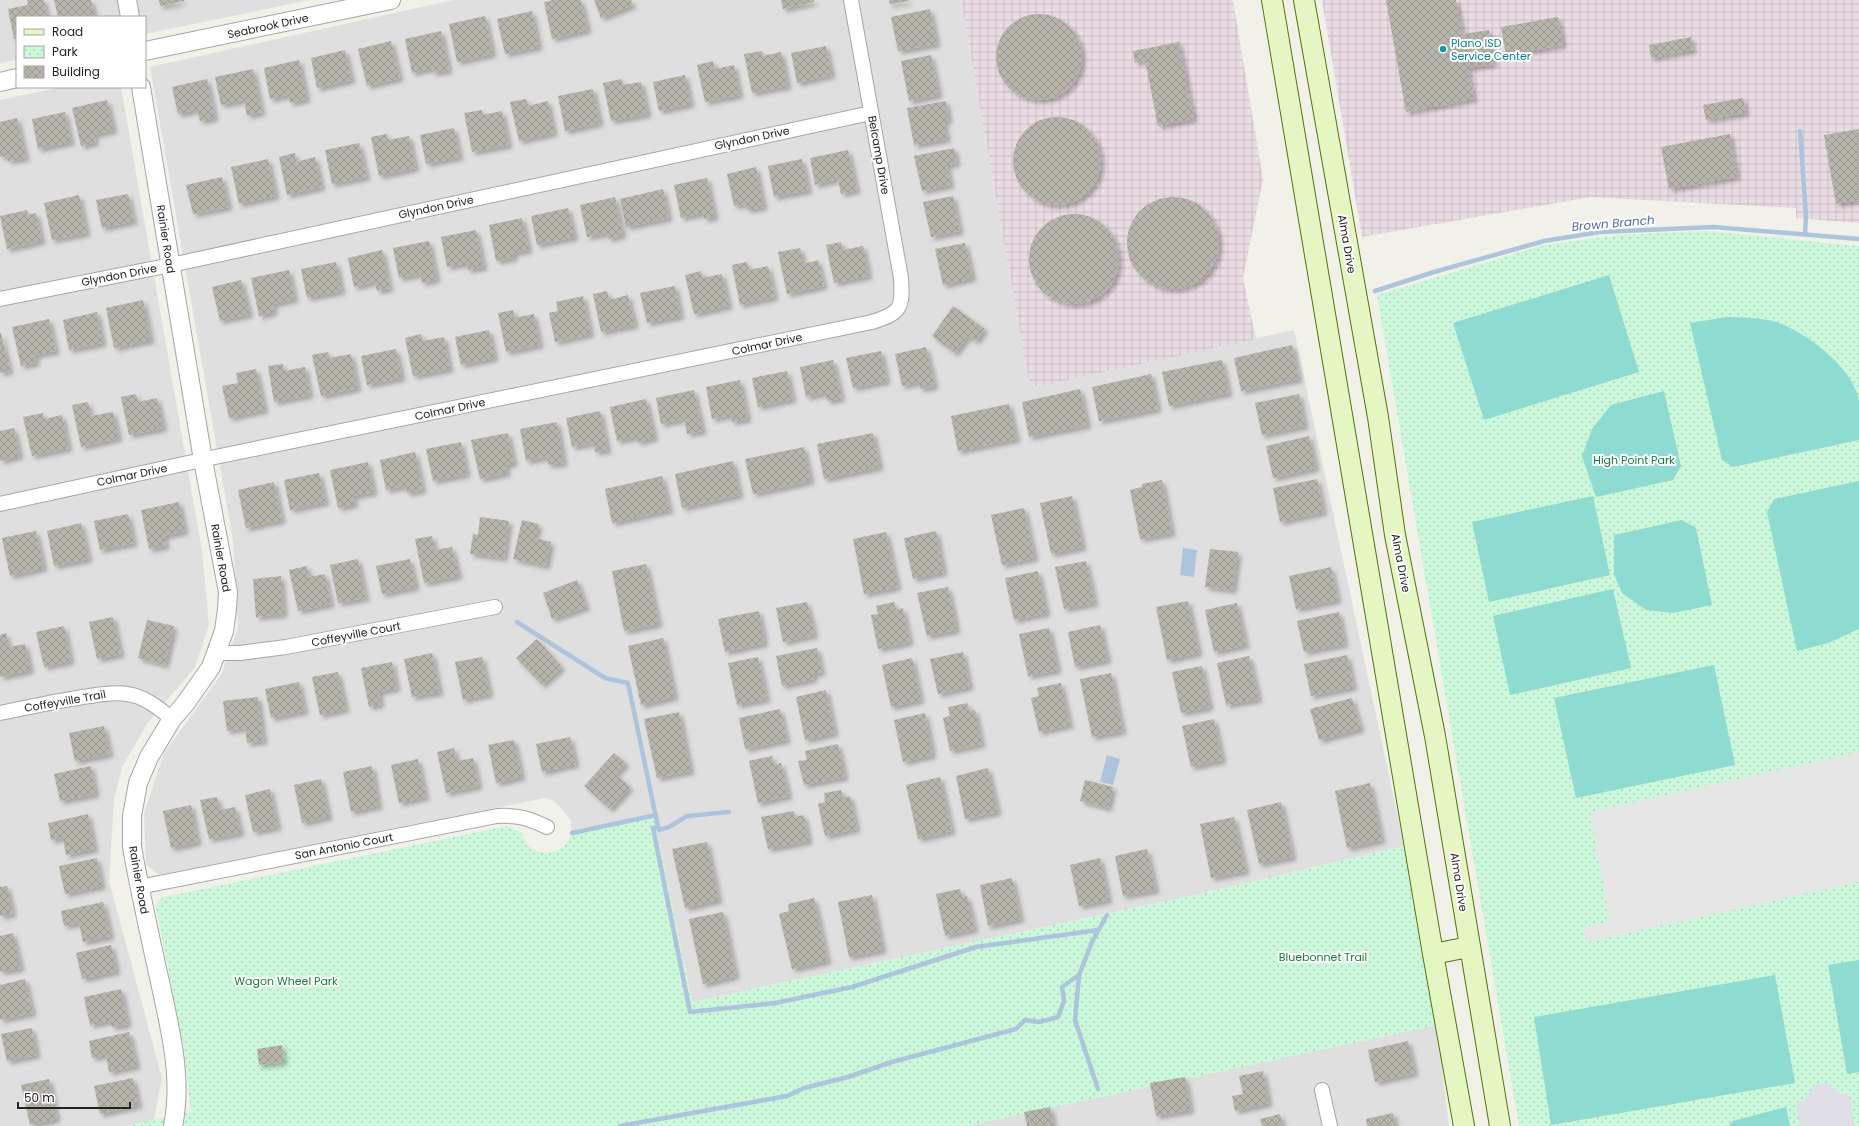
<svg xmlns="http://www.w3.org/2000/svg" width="1859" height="1126" font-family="Poppins,sans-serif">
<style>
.residential{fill:#e0dfdf}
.industrial{fill:url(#industrial-grid)}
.park{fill:url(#park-dots)}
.pitch{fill:#8ddbd1}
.parking{fill:#e6e6e6}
.plaza{fill:#e0dee7}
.water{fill:#adc5dc}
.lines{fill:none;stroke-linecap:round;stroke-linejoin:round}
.stream{stroke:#adc5dc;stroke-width:4.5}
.building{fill:url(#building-cross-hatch);filter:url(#shadow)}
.minor-casing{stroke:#a6a6a6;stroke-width:16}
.tertiary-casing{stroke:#a6a6a6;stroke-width:20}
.secondary-casing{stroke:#4e760c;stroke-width:22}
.minor{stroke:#fff;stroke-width:14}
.tertiary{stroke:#fff;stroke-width:18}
.secondary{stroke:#e6f6c2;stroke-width:20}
.culture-dot{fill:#0f9aa8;stroke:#fff;stroke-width:1.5}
.labels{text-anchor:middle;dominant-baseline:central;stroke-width:4;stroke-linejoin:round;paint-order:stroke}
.street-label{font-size:11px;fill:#222;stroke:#fff}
.culture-label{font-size:11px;fill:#0d838f;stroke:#fff;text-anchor:start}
.park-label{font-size:11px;fill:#137d38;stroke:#fff}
.water-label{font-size:12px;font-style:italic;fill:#5368ad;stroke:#fff}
</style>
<defs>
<pattern id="industrial-grid" width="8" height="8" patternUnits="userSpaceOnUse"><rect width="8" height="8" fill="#eadce4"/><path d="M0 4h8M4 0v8" fill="none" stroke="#c8bcc3"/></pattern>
<pattern id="park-dots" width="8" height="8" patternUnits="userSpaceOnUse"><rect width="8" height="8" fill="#cbf7da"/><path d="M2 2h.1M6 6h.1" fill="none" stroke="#aed3bb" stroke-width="1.8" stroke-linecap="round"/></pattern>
<pattern id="building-cross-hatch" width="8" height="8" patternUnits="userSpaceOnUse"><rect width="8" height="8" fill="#b7b4ac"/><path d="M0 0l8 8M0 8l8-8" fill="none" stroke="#9d9a94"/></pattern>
<filter id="shadow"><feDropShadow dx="3.5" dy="3.5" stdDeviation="2" flood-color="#0004"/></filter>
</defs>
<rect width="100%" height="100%" fill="#f1f1e9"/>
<path class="residential" d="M0,0h310l-165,34v-17h-128v43l-17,3z
M453,0h508l69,388 264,-58 110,516 -205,48 -507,108 -38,-184 -83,17v-14l-8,-11 -9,-9 -9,-3 -386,77 -13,-11 -2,-51 20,-60 57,-78 17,-47 -5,-87 -83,-474z
M62,87h59l81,464 7,74 -14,42 -48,57 -25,43 -8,33 -5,81 53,197 -8,42 -29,6h-125v-1026z
M1437,1025l12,101h-490z"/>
<path class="industrial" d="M961,0h272l30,179 -20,99 13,61 -226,49z
M1322,0h537v223l-63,-5v-10l-205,-11 -229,40z"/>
<path class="park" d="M1707,231l152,15v880h-340l-142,-831 167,-50 75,-10z
M654,817l38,185 507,-108 205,-48 11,47 22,132 -469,101h-843l66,-14 -7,-62 -28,-143 4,-8 4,-2 343,-71 14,6c2,4 4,10 8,14 9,9 26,9 35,0 3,-3 5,-8 7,-11z"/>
<path class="pitch" d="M1609,275l30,97 -155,48 -31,-97z
M1727,317c17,1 36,0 52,6 29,11 74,45 80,77 0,12 0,27 0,40l-126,27 -11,-7 -32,-137z
M1664,391l17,75 -8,14 -77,17 -14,-41 10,-27 19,-24z
M1859,481v148l-31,14 -31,8 -30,-139 7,-13z
M1593,496l17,79 -121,27 -17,-80z
M1682,520l14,8 16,77 -39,8 -27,-3 -24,-17 -8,-19v-39z
M1613,589l18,79 -121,27 -17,-79z
M1714,665l21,100 -159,33 -22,-100z
M1859,960v112l-12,2 -19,-109z
M1775,975l20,108 -244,42 -17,-108z
M1786,1107l4,19h-61l4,-5z"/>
<path class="parking" d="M1859,752v130l-272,60 -4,-15 27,-5 -20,-110z"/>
<path class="plaza" d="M1827,1083l14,11 8,-1 5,33h-54l-4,-24 8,-1 9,-15z"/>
<path class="water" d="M1183,548l14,2 -3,27 -14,-2z
M1107,755l13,4 -7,26 -13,-3z"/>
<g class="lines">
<path class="stream" d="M1800,131l6,85 -1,18
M1375,291l59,-19 110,-31 56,-9 113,-5 146,12
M517,622l88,56 23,5 30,144 -5,1 37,184 85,-9 77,-16 124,-40 122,-17
M658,827l1,3 10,-3 18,-11 42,-4
M572,833l84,-18
M1098,1089l-23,-69 4,-45 13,-33 15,-27
M620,1126l167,-30 17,-8 44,-11 44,-15 124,-33 9,-9 14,2 19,-5 6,-16 -2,-14 17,-12"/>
</g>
<path class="building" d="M27,0h17l3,17h-30v21l-3,1 -6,-30 20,-4z
M54,0h37l4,17h-37z
M159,0h25v1l-24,5z
M553,0h28l7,30 -36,9 -8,-37z
M594,0h37l2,5 -32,13z
M781,0h33v2l-31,7z
M889,0h20v1l-19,3z
M1386,0h70l7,34 26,-4 5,34 -26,4 6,31 -68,13z
M930,9l7,35 -39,7 -7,-34z
M532,11l7,36 -34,7 -8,-35z
M996 57a43 43 0 1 1 86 0a43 43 0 1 1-86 0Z
M485,16l8,38 -36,8 -8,-38z
M1558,17l5,28 -57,10 -5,-28z
M441,31l8,39 -16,3 -1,-5 -20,5 -7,-34z
M1691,37l2,13 -42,8 -2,-13z
M391,41l9,37 -33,8 -9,-37z
M1179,42l15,77 -36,7 -13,-66 -10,3 -2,-12z
M826,46l6,29 -35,8 -6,-30z
M345,50l7,30 -35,8 -6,-30z
M762,51l1,5 18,-4 7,34 -36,7 -8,-39z
M931,55l8,40 -30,6 -8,-40z
M299,60l8,39 -17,4 -2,-8 -18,4 -6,-31z
M713,61l2,8 19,-4 6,30 -35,7 -8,-37z
M253,69l9,43 -15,4 -3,-16 -23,5 -6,-28z
M685,75l6,29 -32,7 -6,-29z
M207,79l8,39 -15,3 -3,-11 -19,4 -6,-27z
M622,79l1,6 18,-3 7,32 -37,7 -8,-38z
M593,89l7,34 -35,8 -7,-35z
M1743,98l3,15 -40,7 -3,-15z
M526,99l2,7 20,-5 6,32 -35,8 -9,-39z
M107,100l7,30 -20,5 2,7 -15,4 -9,-38z
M946,101l3,19 -5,1 3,18 -33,6 -7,-37z
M482,110l1,5 19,-4 7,34 -37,7 -8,-39z
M65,112l6,30 -33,7 -6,-30z
M1013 161a44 44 0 1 1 88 0a44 44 0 1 1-88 0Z
M17,118l9,40 -18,3 -1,-5 -7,1v-35z
M454,128l6,29 -34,7 -6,-29z
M1859,129v71l-23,4 -12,-69z
M387,134l1,6 21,-4 7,32 -37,8 -8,-39z
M1730,134l7,43 -68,12 -8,-42z
M359,143l8,34 -35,7 -7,-34z
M954,148l3,15 -10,2 4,20 -29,6 -8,-35z
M848,150l9,40 -16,4 -3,-15 -23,6 -5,-27z
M295,153l1,9 19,-5 7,30 -35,8 -8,-38z
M268,159l8,37 -37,8 -8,-37z
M802,159l7,31 -35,7 -6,-31z
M756,167l8,40 -17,3 -2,-6 -11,2 -7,-32z
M222,177l7,30 -36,7 -7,-29z
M707,178l8,39 -11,2 -1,-6 -22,5 -7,-33z
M663,189l6,29 -43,9 -6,-28z
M128,194l6,27 -32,7 -6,-28z
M79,195l8,38 -35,7 -8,-37z
M953,196l7,35 -29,6 -8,-35z
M1127 243a46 46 0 1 1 92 0a46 46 0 1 1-92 0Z
M615,197l8,38 -15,4 -1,-6 -20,4 -7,-32z
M568,208l7,29 -38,8 -6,-29z
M27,210l1,5 8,-2 6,28 -35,8 -7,-33z
M1029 259a45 45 0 1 1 90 0a45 45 0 1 1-90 0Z
M522,218l7,32 -16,3 1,5 -18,3 -7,-36z
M476,230l8,37 -16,3 -1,-7 -20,4 -6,-30z
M429,241l8,38 -15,4 -2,-9 -21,4 -6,-30z
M841,242l2,8 20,-4 6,30 -35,7 -8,-38z
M965,243l8,35 -30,7 -8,-36z
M800,248l4,16 14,-4 6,26 -37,8 -9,-42z
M382,250l8,38 -13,3 -2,-9 -21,5 -6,-29z
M336,262l6,29 -35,7 -6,-29z
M747,262l2,8 19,-4 7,31 -35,8 -8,-40z
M289,270l6,29 -22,5 1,8 -15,4 -8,-38z
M701,271l1,7 20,-4 7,32 -35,8 -9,-39z
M241,280l9,34 -30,7 -8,-34z
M675,286l6,30 -34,7 -7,-30z
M607,291l2,9 19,-5 7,30 -34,7 -8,-38z
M583,296l8,38 -36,8 -6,-29 9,-2 -2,-9z
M143,300l8,40 -37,8 -8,-40z
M953,306l32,23 -9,12 -8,-5 -13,17 -23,-17z
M513,310l2,8 19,-4 6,31 -34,7 -8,-39z
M97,312l6,31 -34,7 -6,-30z
M49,319l7,32 -21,4 1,8 -15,3 -9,-39z
M489,330l6,28 -34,7 -6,-28z
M0,333h1l9,38 -10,2z
M421,334l2,7 21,-4 6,32 -37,7 -8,-38z
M1292,345l7,34 -58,12 -7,-33z
M926,347l9,39 -15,3 -1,-7 -17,4 -7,-32z
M396,349l6,29 -35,7 -6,-29z
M881,351l6,30 -34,7 -7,-30z
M328,352l2,6 21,-4 7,34 -37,8 -9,-41z
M833,360l9,38 -15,3 -2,-8 -19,4 -6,-30z
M1222,360l7,33 -60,13 -7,-34z
M283,364l1,7 21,-4 5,28 -36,7 -6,-36z
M256,369l9,41 -36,8 -7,-32 16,-3 -2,-10z
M787,371l6,28 -35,8 -6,-29z
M1151,374l7,35 -59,12 -7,-34z
M740,380l8,39 -16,3 -1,-7 -19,4 -6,-32z
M1080,389l8,36 -59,12 -7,-35z
M694,390l9,41 -16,3 -3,-15 -23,5 -5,-26z
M136,394l2,8 19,-4 7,30 -35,7 -8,-38z
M1299,394l6,32 -43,9 -7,-32z
M646,399l9,39 -18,4 -1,-5 -19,4 -7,-34z
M88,402l3,14 22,-4 6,26 -38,9 -9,-42z
M1009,404l8,35 -59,12 -7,-35z
M600,411l8,39 -13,2 -2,-9 -21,4 -6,-29z
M43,413l1,6 18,-4 7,33 -37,8 -9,-39z
M557,422l7,41 -16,2 -1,-8 -21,4 -6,-32z
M14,428l6,28 -20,5v-30z
M508,433l6,30 -8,2 1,8 -27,6 -9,-39z
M873,433l7,34 -56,12 -7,-35z
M1309,436l7,32 -43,10 -7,-32z
M461,442l6,32 -34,7 -7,-32z
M804,447l7,34 -58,13 -8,-35z
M415,452l8,38 -16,3 -2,-7 -19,4 -6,-30z
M733,461l7,34 -58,13 -7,-34z
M368,462l6,30 -21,4 2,8 -17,4 -8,-38z
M319,473l7,29 -36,8 -6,-30z
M662,476l8,34 -58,13 -7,-34z
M1317,479l7,33 -44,10 -7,-34z
M1162,480l10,53 -32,6 -10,-49 12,-3v-3z
M274,482l8,38 -36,8 -8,-38z
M1072,496l11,51 -32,7 -11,-51z
M179,502l6,29 -21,5 2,10 -17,3 -8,-39z
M1024,508l11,50 -33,7 -11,-50z
M128,514l6,29 -34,7 -6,-29z
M480,517l29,4 -5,37 -34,-4 3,-20 5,1z
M522,520l17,4 -4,14 16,4 -5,24 -33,-7z
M81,523l8,36 -35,7 -7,-35z
M36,531l8,37 -34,8 -8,-38z
M936,531l8,41 -31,7 -9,-41z
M886,532l12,55 -34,7 -11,-55z
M432,536l3,14 17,-3 7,29 -35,7 -9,-44z
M1210,549l28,3 -5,38 -28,-3z
M358,559l8,39 -28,5 -8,-38z
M410,559l6,28 -34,7 -6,-28z
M1086,561l9,42 -31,6 -9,-42z
M646,564l13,60 -35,7 -12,-60z
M307,566l2,11 16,-3 6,30 -33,7 -9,-41z
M1331,567l7,33 -42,9 -7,-33z
M1038,571l9,42 -33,7 -9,-42z
M281,576l3,38 -28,3 -3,-38z
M577,580l10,27 -35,12 -9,-26z
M948,587l9,43 -30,6 -10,-43z
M1188,601l11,52 -32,7 -11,-53z
M807,602l8,33 -32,7 -7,-34z
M894,602l2,8 7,-2 7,34 -32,7 -7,-34 7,-1 -2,-8z
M1237,603l9,42 -32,7 -9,-42z
M759,611l6,32 -40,9 -7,-33z
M1339,612l6,32 -41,8 -7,-31z
M113,617l8,37 -24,5 -8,-37z
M147,620l27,6 -9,39 -27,-7z
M1100,625l8,35 -33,7 -7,-35z
M64,626l7,35 -27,6 -8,-35z
M1049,628l9,42 -30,6 -9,-42z
M6,633l3,14 16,-3 6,26 -31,7v-42z
M663,638l12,59 -34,8 -13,-59z
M537,639l25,28 -20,18 -26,-27z
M817,648l5,24 -9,2 1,5 -32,7 -6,-30z
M963,652l7,35 -32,7 -8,-35z
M432,653l8,39 -28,5 -8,-38z
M1347,655l7,32 -43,9 -7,-32z
M1249,656l10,43 -33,6 -9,-42z
M482,657l8,37 -27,6 -8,-38z
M758,657l9,42 -30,6 -9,-42z
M912,658l9,42 -30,7 -9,-42z
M392,662l5,26 -18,4 2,12 -12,3 -8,-39z
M1202,666l8,41 -29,6 -9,-41z
M338,672l8,37 -26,6 -8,-38z
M1111,673l12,58 -31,6 -12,-58z
M299,682l6,29 -34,7 -6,-29z
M1061,683l9,42 -31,7 -8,-34 8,-2 -2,-8z
M826,690l9,43 -30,7 -9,-43z
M258,697l6,44 -17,2 -2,-15 -18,3 -4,-30z
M1352,698l9,31 -42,11 -9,-31z
M967,703l2,8 6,-1 7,34 -32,7 -7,-33 7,-2 -2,-9z
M780,709l7,31 -42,9 -6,-31z
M679,712l12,59 -34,7 -13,-59z
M925,713l8,42 -30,7 -9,-42z
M1214,719l9,41 -32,7 -9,-41z
M104,726l6,28 -35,7 -6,-28z
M570,737l6,27 -34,8 -6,-28z
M514,740l8,37 -26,6 -8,-38z
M838,744l7,33 -41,8 -6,-24 9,-1 -2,-9z
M454,748l3,13 16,-3 6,28 -33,7 -9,-41z
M614,753l12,10 -10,11 14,13 -20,22 -26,-23z
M772,756l2,9 7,-2 8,33 -31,7 -9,-42z
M418,759l8,38 -27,6 -8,-38z
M91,766l5,28 -36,7 -6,-27z
M372,766l7,40 -28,6 -8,-40z
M988,768l10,44 -33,7 -9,-43z
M940,777l12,54 -34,8 -12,-54z
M321,779l8,38 -27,6 -8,-38z
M1085,780l28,7 -5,21 -28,-7z
M1370,783l12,57 -35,8 -12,-57z
M270,789l8,38 -25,5 -8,-37z
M841,790l2,8 7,-2 7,33 -32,7 -7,-32 7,-2 -1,-9z
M217,797l3,13 15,-3 6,26 -32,6 -9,-39z
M1281,802l12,55 -34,7 -12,-54z
M191,805l7,37 -27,6 -8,-37z
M794,811l1,6 9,-2 5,26 -41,8 -7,-32z
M88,814l7,35 -29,6 -3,-17 -12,2 -3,-17z
M1234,817l12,54 -35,7 -11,-54z
M707,842l12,58 -34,8 -13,-59z
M1147,849l9,41 -33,6 -8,-40z
M97,858l5,28 -37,8 -6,-28z
M1100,858l9,42 -30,6 -9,-41z
M1012,878l9,41 -33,7 -8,-41z
M7,886l6,28 -13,2v-29z
M960,889l2,8 5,-1 8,33 -30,7 -9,-42z
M872,895l11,55 -34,7 -11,-55z
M814,898l14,63 -36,8 -13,-55 10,-3 -1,-7z
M103,902l8,34 -28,6 -4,-19 -15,3 -3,-15z
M723,912l13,64 -33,8 -14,-65z
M13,933l8,35 -21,4v-36z
M111,945l6,26 -35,8 -6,-26z
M25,979l8,34 -33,7v-35z
M121,989l7,35 -16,3 -2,-6 -20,4 -6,-28z
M32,1028l5,27 -30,6 -6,-27z
M129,1032l8,34 -28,6 -3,-17 -14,3 -3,-17z
M1408,1041l7,32 -40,9 -7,-32z
M282,1045l2,17 -25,3 -2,-16z
M1263,1071l6,32 -34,8 -3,-15 11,-2 -4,-18z
M1185,1077l6,33 -35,6 -6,-33z
M133,1078l6,27 -39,9 -6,-28z
M49,1079l8,40 -27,6 -9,-40z
M1050,1107l4,19h-27l-3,-14z
M1393,1113l3,13h-29l-1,-7z
M1280,1114l3,12h-21l-2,-7z"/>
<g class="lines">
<defs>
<path id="minor" d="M0,299l171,-34 700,-152
M0,504l220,-48 652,-134c29,-9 31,-14 29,-44l-50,-278
M217,653h23l46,-6 209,-40
M0,713c30,-6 60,-13 90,-17 12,-2 25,-4 37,-2 17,2 32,14 45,25
M139,887l358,-71c21,-1 31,2 50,11
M1322,1090l8,36"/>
<path id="tertiary" d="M127,0l3,17
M145,51l246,-51
M0,82l17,-4
M141,87l62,373 25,132 -1,17 -3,22 -13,36 -26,37 -13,15 -23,38 -11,26 -6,33v31c8,45 18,90 28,135 10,47 23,96 13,144"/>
<path id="secondary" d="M1272,0l161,954 31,172
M1304,0l74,417 17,118 40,201 65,390
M1433,954l36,-7"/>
</defs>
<use href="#minor" class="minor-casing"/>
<use href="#tertiary" class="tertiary-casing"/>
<use href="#secondary" class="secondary-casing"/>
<use href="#minor" class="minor"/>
<use href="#tertiary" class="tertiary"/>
<use href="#secondary" class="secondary"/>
</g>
<circle class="culture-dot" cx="1443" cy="49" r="4"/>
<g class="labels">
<g class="street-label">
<text transform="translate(268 26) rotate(-12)">Seabrook Drive</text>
<text transform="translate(752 138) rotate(-12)">Glyndon Drive</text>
<text transform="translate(879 155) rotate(80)">Belcamp Drive</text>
<text transform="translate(436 207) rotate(-12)">Glyndon Drive</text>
<text transform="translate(166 239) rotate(81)">Rainier Road</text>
<text transform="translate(1347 244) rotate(80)">Alma Drive</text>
<text transform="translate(119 275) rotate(-11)">Glyndon Drive</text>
<text transform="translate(767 344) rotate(-12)">Colmar Drive</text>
<text transform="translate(450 409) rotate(-12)">Colmar Drive</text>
<text transform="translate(132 475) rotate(-12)">Colmar Drive</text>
<text transform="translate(221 558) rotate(80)">Rainier Road</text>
<text transform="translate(1401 563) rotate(79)">Alma Drive</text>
<text transform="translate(356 634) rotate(-11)">Coffeyville Court</text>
<text transform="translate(65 701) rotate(-10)">Coffeyville Trail</text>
<text transform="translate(344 846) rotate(-11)">San Antonio Court</text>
<text transform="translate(139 880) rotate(80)">Rainier Road</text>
<text transform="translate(1459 882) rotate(81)">Alma Drive</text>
</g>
<g class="culture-label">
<text x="1451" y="43">Plano ISD<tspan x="1451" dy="13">Service Center</tspan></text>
</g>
<g class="park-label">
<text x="1634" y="460">High Point Park</text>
<text x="1323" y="957">Bluebonnet Trail</text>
<text x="286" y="981">Wagon Wheel Park</text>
</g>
<g class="water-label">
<text transform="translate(1613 223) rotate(-5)">Brown Branch</text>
</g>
</g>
<rect x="16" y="16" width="130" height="72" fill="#ffffff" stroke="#a7a7a7"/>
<rect x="24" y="29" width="20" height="6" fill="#e6f6c2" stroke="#a7a7a7"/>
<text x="52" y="36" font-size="12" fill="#222222">Road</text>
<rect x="24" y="46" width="20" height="12" fill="url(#park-dots)" stroke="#a7a7a7"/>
<text x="52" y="56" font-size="12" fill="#222222">Park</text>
<rect x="24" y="66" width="20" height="12" fill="url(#building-cross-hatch)" stroke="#a7a7a7"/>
<text x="52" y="76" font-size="12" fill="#222222">Building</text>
<path d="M18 1102v6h112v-6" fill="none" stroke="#222222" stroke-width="2"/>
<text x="24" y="1102" font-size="12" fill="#222222" stroke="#ffffff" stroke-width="3" paint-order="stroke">50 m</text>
</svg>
